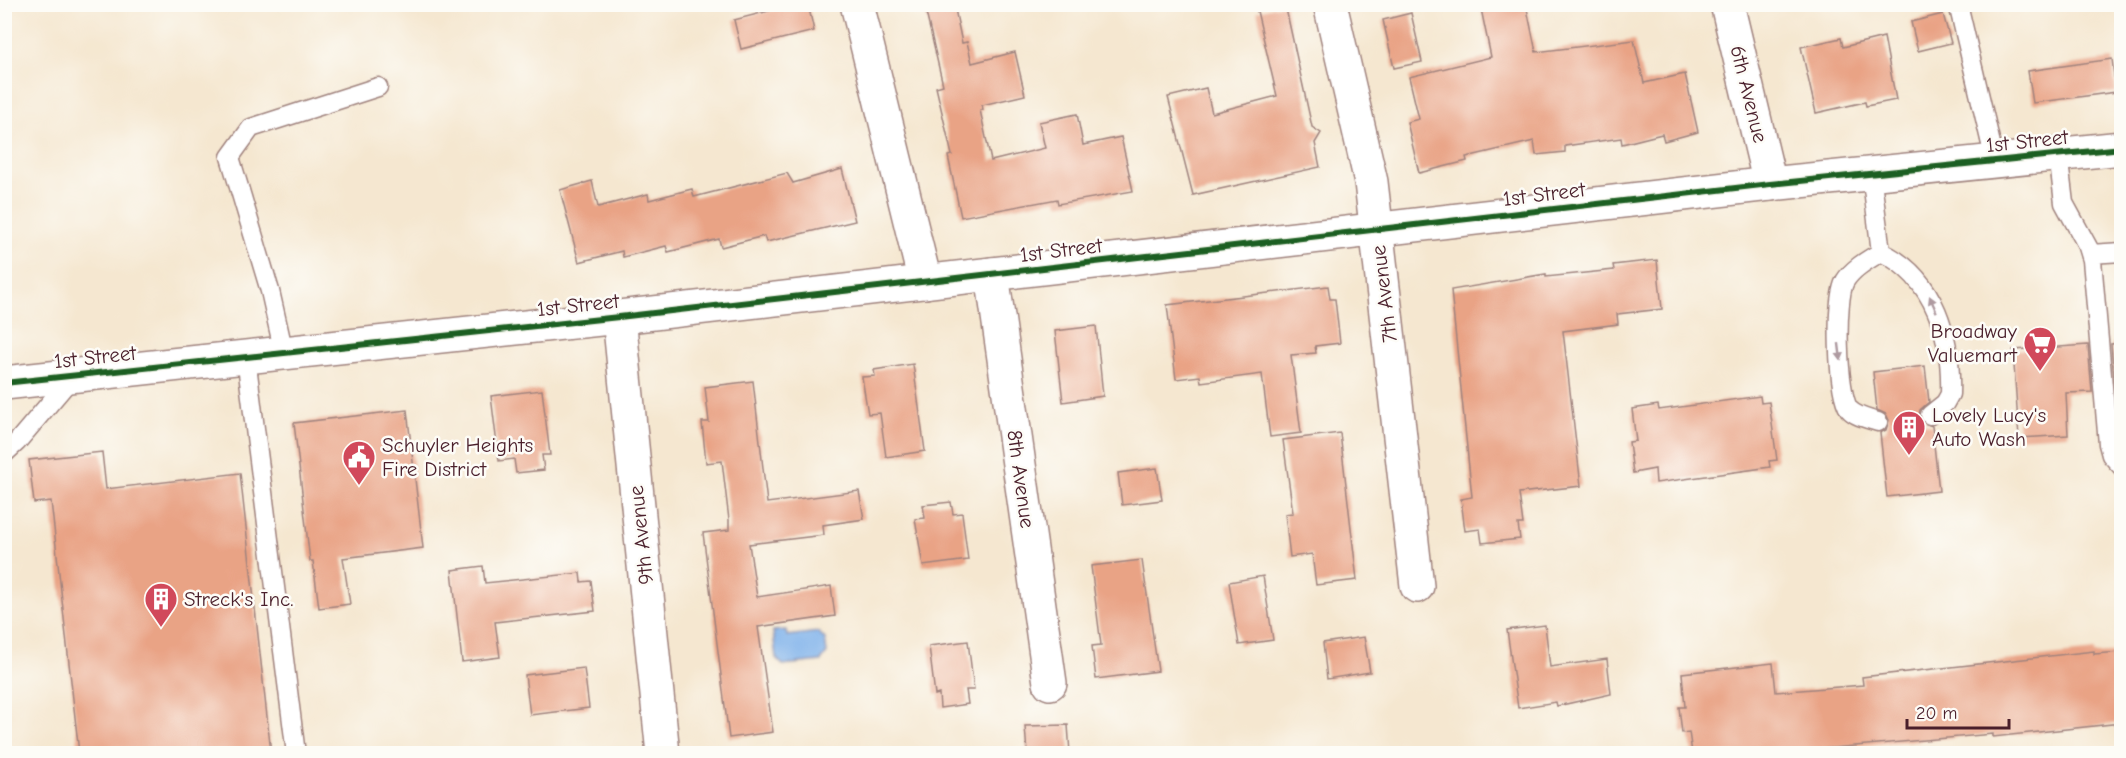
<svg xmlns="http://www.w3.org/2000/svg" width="2126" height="758" font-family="'Comic Neue',sans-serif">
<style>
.water{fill:#7db0ea;stroke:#64688a;stroke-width:1.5}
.building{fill:#e9a385}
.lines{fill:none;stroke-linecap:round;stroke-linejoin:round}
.lane-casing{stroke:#a0837e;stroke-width:21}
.street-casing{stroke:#a0837e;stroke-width:36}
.secondary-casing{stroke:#a0837e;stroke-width:36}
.lane{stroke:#fff;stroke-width:18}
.street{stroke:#fff;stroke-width:33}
.secondary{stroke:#fff;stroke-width:33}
.cycleway-casing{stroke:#fdfcf7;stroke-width:10}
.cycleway{stroke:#1b5e20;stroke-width:6}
.oneway{fill:#ae9aa0}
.labels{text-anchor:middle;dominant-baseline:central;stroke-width:5;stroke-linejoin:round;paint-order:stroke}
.street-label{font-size:21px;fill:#4a1f2b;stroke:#fdfcf7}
.poi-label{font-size:21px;fill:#4a1f2b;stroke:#fdfcf7;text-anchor:start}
</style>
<rect width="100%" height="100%" fill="#fdfcf7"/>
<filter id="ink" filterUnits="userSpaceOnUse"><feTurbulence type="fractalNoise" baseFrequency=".0167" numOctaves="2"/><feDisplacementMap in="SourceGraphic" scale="12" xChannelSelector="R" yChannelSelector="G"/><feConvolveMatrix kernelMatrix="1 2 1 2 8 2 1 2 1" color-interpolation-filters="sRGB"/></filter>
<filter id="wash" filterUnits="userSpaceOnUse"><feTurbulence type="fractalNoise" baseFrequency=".008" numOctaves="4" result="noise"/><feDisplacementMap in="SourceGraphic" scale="24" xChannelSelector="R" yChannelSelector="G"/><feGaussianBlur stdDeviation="1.35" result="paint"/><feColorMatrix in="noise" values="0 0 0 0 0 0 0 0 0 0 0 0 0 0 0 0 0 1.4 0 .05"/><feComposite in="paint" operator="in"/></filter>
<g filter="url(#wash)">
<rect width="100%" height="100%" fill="#f5e7d0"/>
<path class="water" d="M786,630l1,6 31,-4 7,7 2,14 -6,8 -38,4 -7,-7 -3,-27z"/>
<g id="blocks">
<path class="building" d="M796,4h12l6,27 -73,18 -7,-29z
M924,4h30l8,39 5,-1 5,21 43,-11 10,43 -43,10 1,5h-3l11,51 54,-13 -6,-26 38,-8 6,31 38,-8 12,54 -75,13 -1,-5 -96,18 -13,-61 4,-1 -16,-68 7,-2z
M1285,4l27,123 9,6 -6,10 5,24 -127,28 -25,-98 38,-9 6,25 65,-17 -20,-85z
M1480,4h46l10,48 98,-12 10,43 41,-9 13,58 -34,9 -2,-7 -40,10 -1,-6 -56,8v6l-29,3 -2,-14 -68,16 1,4 -48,12 -12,-51 12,-3 -10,-42 82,-20z
M1411,13l11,49 -28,6 -11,-48z
M1943,14l8,29 -33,8 -7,-29z
M1884,37l12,63 -30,6 -1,-4 -49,11 -15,-66 40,-9 2,9z
M2112,59l4,33 -83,11 -5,-32z
M842,169l13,52 -89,21 -2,-6 -43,11 -2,-8 -51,13 -2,-6 -43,11 -1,-6 -43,11 -19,-72 32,-9 6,26 50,-13 1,6 43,-11 2,8 93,-24 6,10z
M1657,260l5,49 -45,5 1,10 -55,7 18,155 -62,7 4,31h-5l2,15 -38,4 -2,-14 -15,2 -4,-32 11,-2 -21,-207 95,-16v3l68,-7 -1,-5z
M1328,286l2,13h5l5,44 -25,3 1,7 -25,2 10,78 -31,4 -8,-63 -61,8 -1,-6 -24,3 -9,-74z
M1096,326l7,70 -40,6 -8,-71z
M2121,343v47h-6l-4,-46z
M2088,345l4,47 -26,1 2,42 -49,3 -6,-88z
M913,364l12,87 -39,6 -6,-44 -12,1 -6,-37 13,-1 -1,-6z
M1925,366l4,36 -9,8 -1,6 3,6 10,4 7,65 -52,6 -7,-64 6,-3 3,-10 -3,-6 -9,-4 -4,-38z
M753,381l14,122 92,-12 5,28 -41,6 1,10 -75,9 8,53 74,-11 4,30 -77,11 15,105 -44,6 -26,-205 26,-3v-10l-7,-59 -16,2 -4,-41h7l-4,-35z
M542,390l8,65h-8l2,15 -28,3 -2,-14 -15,2 -8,-65z
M1760,396l1,7 8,-1 8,58 -8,1 1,6 -114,16 -1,-14 -22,4 -4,-31 7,-1 -4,-32 26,-4 1,5z
M407,410l16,138 -80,10 7,46 -31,4 -6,-47h-3l-16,-138z
M1340,433l17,147 -41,5 -4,-31 -22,3 -5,-43 8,-1 -10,-73z
M102,452l4,37 134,-16 31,280h-192l-28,-252 -17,2 -5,-43z
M1157,468l5,32 -40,5 -4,-32z
M951,502l2,12 9,-1 6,47 -45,6 -8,-47 10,-1 -2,-13z
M1142,560l16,111 -62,8 -4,-33 9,-1 -10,-79z
M483,566l2,17 95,-10 1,9 10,-1 4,30 -100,11 5,35 -38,5 -10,-92z
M1263,576l10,64 -34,5 -10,-63z
M1545,625l5,42 57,-8 4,35 -54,12 -1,-4 -38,6 -11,-78z
M1364,637l6,35 -43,7 -4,-36z
M968,641l6,49h-8l2,14 -28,4 -1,-14 -4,1 -6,-49z
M2094,651v3l27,-2v71l-128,14v-3l-219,19h-82l-3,-21 -7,1 -3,-26h6l-3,-34 91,-10 3,29 87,-7 -1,-8z
M584,668l5,40 -59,7 -5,-40z
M1068,725l2,28h-43l-2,-27z"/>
</g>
</g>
<g filter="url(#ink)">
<use href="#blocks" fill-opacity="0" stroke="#a0837e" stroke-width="1.5"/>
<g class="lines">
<defs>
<path id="lane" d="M1958,4l37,157
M2058,154l6,49 24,44 4,13 16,184 3,11 11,12
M1871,173l10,79
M2090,254l32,-2
M284,353l-14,-62 -40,-134 21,-29 127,-41
M246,357l50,397
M1878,422c-9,-3 -22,-5 -29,-13 -12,-17 -14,-110 -4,-128 8,-13 23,-21 36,-29 54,25 71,86 69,142l-5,9 -15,12
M4,454l13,-12 56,-66"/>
<path id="street" d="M857,4l68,278
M1330,4l41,178 46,404
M1727,4l43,180
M992,274l58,409
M619,317l44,437"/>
<path id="secondary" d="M4,383l615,-66 1151,-133 352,-36"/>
</defs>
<use href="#lane" class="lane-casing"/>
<use href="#street" class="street-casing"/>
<use href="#secondary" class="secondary-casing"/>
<use href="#lane" class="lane"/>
<use href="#street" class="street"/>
<use href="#secondary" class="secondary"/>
<defs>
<path id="cycleway" d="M4,383l615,-66 1151,-133 352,-36"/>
</defs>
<use href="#cycleway" class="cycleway-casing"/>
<use href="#cycleway" class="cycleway"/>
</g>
<defs><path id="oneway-solid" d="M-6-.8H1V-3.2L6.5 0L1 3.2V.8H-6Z" transform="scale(1.5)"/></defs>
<g class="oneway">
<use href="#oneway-solid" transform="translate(1933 304) rotate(-114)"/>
<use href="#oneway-solid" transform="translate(1840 352) rotate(83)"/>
</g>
</g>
<defs>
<symbol id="supermarket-pin" viewBox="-11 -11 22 30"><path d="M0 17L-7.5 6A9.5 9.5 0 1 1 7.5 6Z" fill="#d1495b" stroke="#fdfcf7"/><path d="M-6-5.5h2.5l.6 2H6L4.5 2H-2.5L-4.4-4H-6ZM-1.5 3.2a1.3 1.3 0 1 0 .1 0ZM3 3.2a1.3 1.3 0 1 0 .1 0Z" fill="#fff"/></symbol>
<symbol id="building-pin" viewBox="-11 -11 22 30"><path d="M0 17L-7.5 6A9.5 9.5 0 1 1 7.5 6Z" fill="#d1495b" stroke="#fdfcf7"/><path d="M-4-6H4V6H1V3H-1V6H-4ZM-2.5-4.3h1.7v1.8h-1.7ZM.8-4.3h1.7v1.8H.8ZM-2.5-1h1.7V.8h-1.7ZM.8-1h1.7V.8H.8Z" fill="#fff"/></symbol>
<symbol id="civic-pin" viewBox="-11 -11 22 30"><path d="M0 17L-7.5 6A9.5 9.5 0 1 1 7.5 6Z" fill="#d1495b" stroke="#fdfcf7"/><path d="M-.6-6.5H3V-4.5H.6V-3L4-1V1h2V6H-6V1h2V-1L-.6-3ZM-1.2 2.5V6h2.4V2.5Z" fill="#fff"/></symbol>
</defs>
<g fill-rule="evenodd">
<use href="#supermarket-pin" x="2021" y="324" width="38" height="52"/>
<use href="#building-pin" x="1890" y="408" width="38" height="52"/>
<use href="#civic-pin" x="340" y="438" width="38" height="52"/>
<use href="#building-pin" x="142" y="580" width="38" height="52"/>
</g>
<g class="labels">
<g class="street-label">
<text transform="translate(1749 94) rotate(76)">6th Avenue</text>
<text transform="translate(2027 141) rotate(-6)">1st Street</text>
<text transform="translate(1544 194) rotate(-7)">1st Street</text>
<text transform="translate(1061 250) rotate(-7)">1st Street</text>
<text transform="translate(1384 294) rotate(-97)">7th Avenue</text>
<text transform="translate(578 305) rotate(-6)">1st Street</text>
<text transform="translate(95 357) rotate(-6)">1st Street</text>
<text transform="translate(1021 479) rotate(82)">8th Avenue</text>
<text transform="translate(641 535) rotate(-96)">9th Avenue</text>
</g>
<g class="poi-label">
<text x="2017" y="331" text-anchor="end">Broadway<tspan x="2017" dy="24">Valuemart</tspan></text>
<text x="1932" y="415">Lovely Lucy's<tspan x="1932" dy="24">Auto Wash</tspan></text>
<text x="382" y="445">Schuyler Heights<tspan x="382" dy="24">Fire District</tspan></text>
<text x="184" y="599">Streck's Inc.</text>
</g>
</g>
<rect width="2126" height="758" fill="none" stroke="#fdfcf7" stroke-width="24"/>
<path d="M1907 719v9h102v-9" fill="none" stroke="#4a1f2b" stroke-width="3"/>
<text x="1916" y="719" font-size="18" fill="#4a1f2b" stroke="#fdfcf7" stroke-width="4.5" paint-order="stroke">20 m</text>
</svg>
